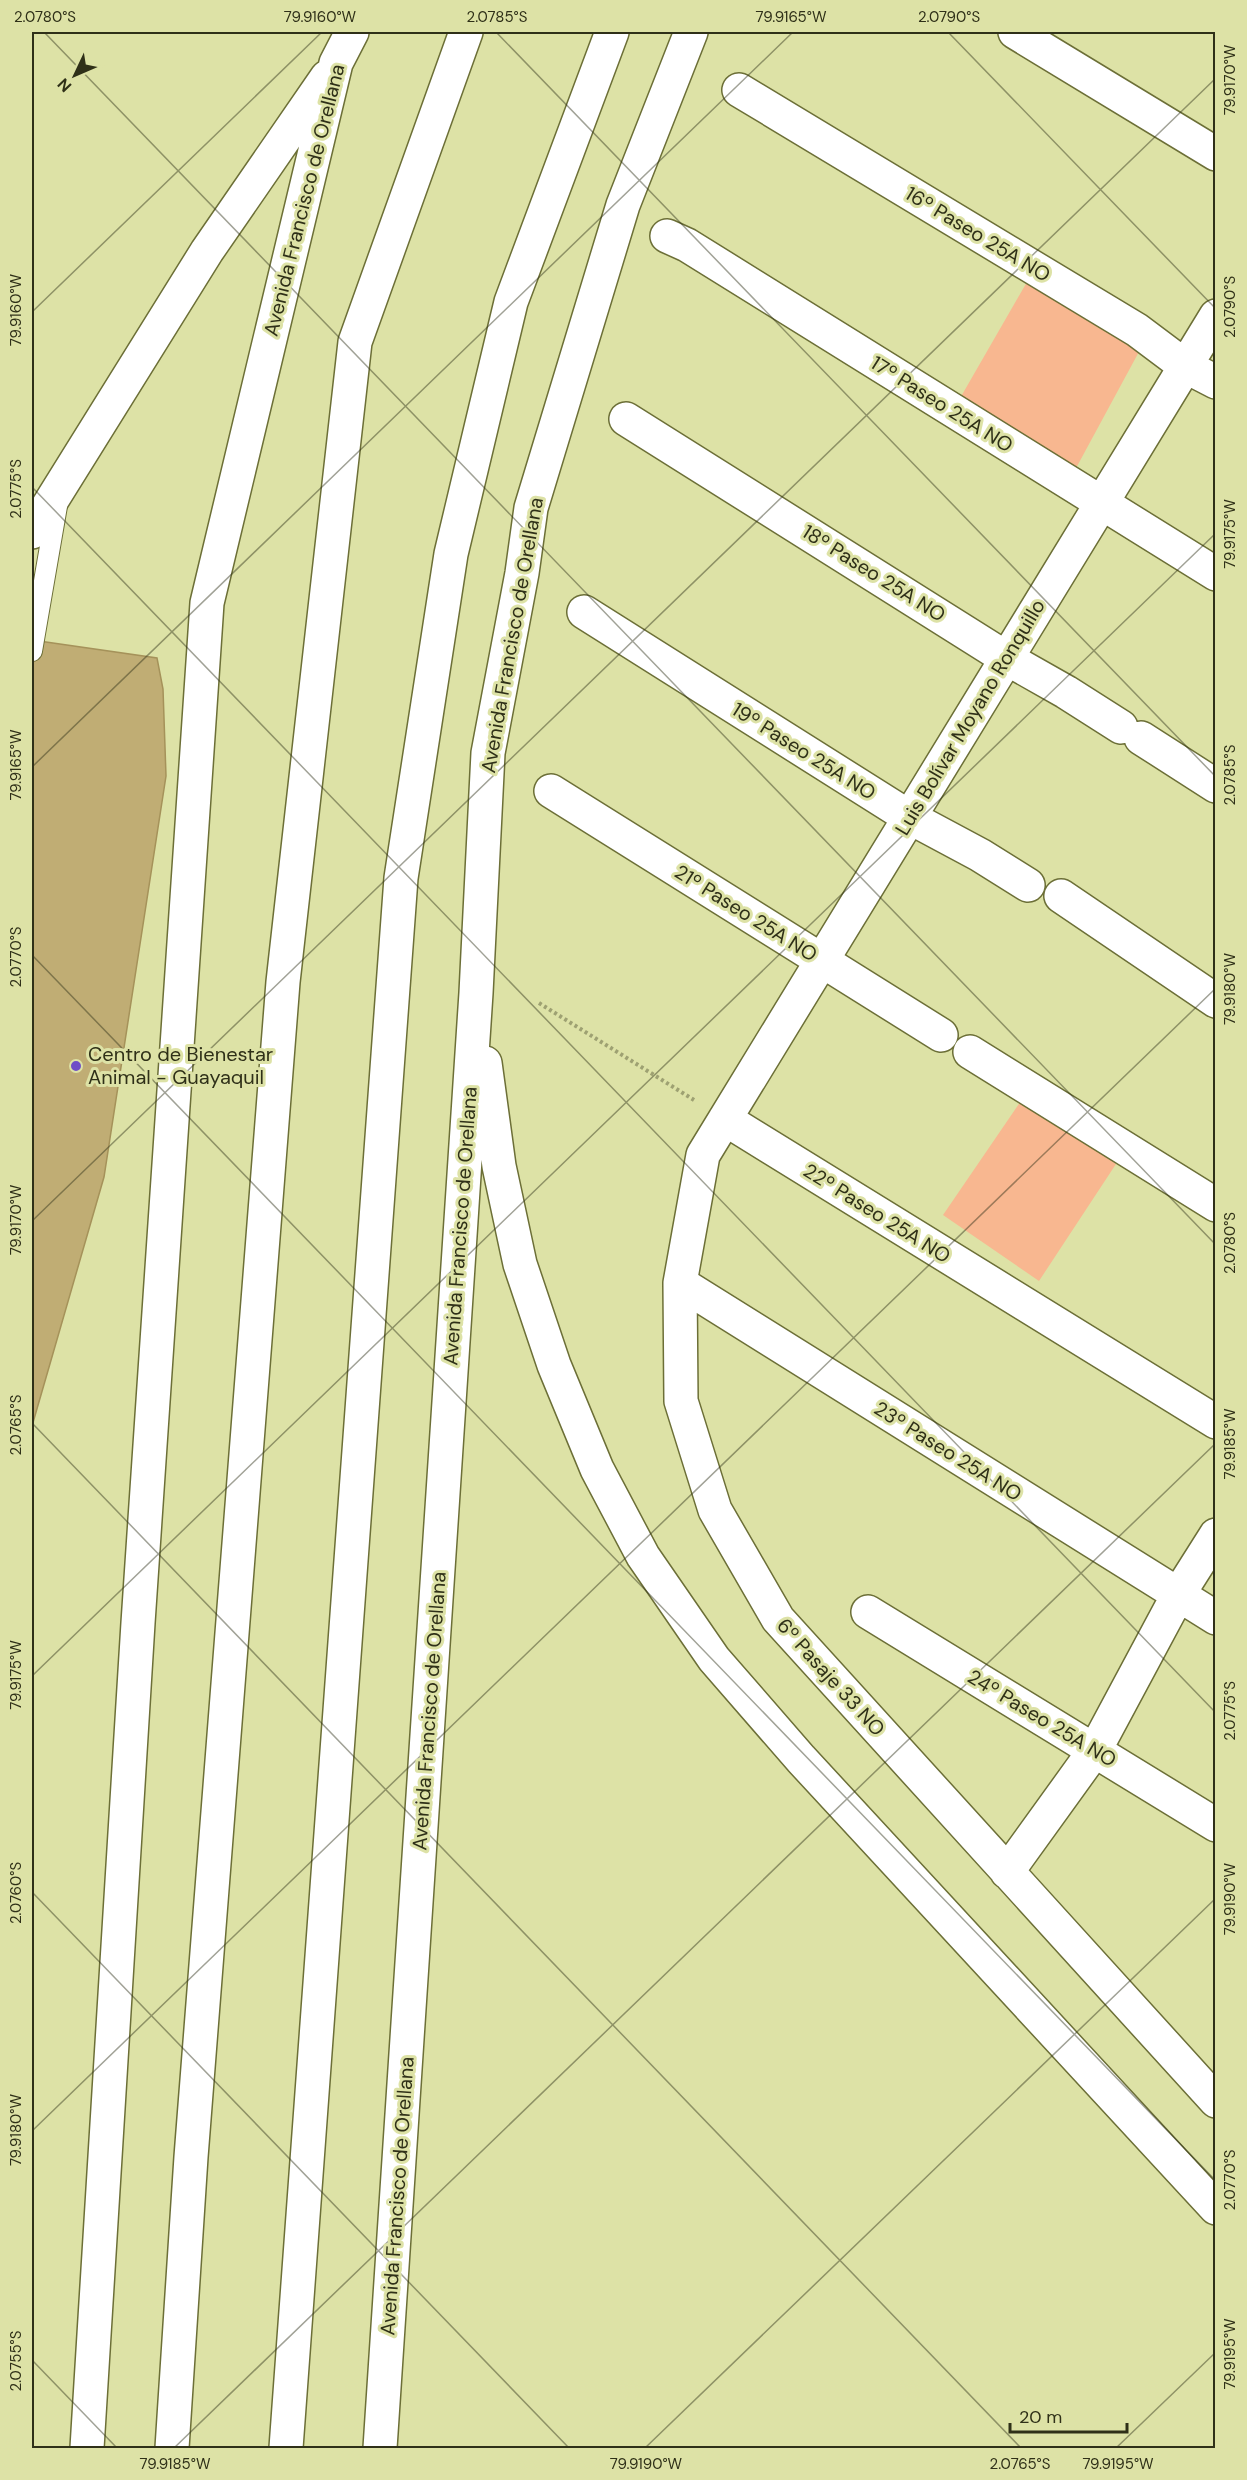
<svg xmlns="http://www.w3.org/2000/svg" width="1247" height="2480" font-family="'DM Sans',sans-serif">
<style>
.green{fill:#f8b790}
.building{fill:#c0ad74;stroke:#a5925a;stroke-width:1.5}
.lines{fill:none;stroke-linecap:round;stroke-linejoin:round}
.lane-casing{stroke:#6c6f37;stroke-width:22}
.street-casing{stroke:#6c6f37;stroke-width:36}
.primary-casing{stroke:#6c6f37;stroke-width:36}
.highway-casing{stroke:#6c6f37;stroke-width:36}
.path{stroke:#9ea172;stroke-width:4;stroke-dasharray:3 3;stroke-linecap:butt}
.lane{stroke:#fff;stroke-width:20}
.street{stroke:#fff;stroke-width:33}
.primary{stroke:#fff;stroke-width:33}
.highway{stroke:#fff;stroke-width:33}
.ticks{fill:none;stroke:#2f3018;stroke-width:1.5;stroke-opacity:0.45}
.poi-dot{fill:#6f4ec7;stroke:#dde2a6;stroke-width:2}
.labels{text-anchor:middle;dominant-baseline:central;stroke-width:6;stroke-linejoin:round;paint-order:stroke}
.street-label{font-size:20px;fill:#2f3018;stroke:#dde2a6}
.poi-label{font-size:20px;fill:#2f3018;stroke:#dde2a6;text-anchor:start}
.neatline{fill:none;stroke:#2f3018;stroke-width:2}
.ticks-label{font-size:15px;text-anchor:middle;fill:#2f3018}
</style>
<rect width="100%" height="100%" fill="#dde2a6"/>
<path class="green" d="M1027,282l114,66 -66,122 -116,-70z
M1023,1098l93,66 -77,117 -96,-66z"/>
<path class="building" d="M32,640l125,18 6,31 3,87 -62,401 -72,249z"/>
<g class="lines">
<defs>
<path id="lane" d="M32,651l25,-145"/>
<path id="street" d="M1015,32l201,122
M739,90l398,240 48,36 31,16
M667,236l20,9 529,329
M1216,316l-513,839 -23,128 1,118 34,109 63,109 438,482
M626,419l380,239 60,34 55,35
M584,612l325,205 71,38 48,30
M1141,738l75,48
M551,791l390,244
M1061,896l155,105
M970,1052l246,153
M725,1119l491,303
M680,1283l536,335
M868,1612l348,213
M1007,1872l88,-122 83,-155 38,-60"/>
<path id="primary" d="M32,532l175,-281 120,-174
M485,1063l14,103 21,98 34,101 43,104 46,87 71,103 87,100 415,449
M87,2448l51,-825 69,-1020 129,-540 16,-31
M380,2448l96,-1455 12,-240 34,-180 9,-65 92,-303 68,-173"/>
<path id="highway" d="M172,2448l19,-291 92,-1175 72,-640 111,-310
M286,2448l115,-1570 50,-324 60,-252 101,-270"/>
</defs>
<use href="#lane" class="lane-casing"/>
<use href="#street" class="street-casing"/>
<use href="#primary" class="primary-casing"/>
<use href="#highway" class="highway-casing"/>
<path class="path" d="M539,1003l155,97"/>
<use href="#lane" class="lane"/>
<use href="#street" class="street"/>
<use href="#primary" class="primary"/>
<use href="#highway" class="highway"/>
</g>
<path class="ticks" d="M44,32l1172,1213M496,32l720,745M948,32l268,277M32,312l290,-280M32,487l1184,1226M32,767l761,-735M32,955l1184,1226M32,1221l1184,-1143M32,1423l989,1025M32,1676l1184,-1143M32,1892l537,556M32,2131l1184,-1143M32,2360l85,88M174,2448l1042,-1005M645,2448l571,-550M1116,2448l100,-96"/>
<circle class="poi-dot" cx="76" cy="1066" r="6"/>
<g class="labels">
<g class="street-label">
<text transform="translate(304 200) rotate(-76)">Avenida Francisco de Orellana</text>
<text transform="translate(978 234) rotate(31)">16º Paseo 25A NO</text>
<text transform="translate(942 404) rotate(32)">17º Paseo 25A NO</text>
<text transform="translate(874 573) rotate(32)">18º Paseo 25A NO</text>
<text transform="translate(512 635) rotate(-80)">Avenida Francisco de Orellana</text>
<text transform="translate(970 717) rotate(-59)">Luis Bolívar Moyano Ronquillo</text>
<text transform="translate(804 751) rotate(32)">19º Paseo 25A NO</text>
<text transform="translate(746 913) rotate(32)">21º Paseo 25A NO</text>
<text transform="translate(877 1213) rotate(32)">22º Paseo 25A NO</text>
<text transform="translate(460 1226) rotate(-86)">Avenida Francisco de Orellana</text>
<text transform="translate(948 1451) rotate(32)">23º Paseo 25A NO</text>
<text transform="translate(831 1677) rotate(48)">6º Pasaje 33 NO</text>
<text transform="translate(429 1711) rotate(-86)">Avenida Francisco de Orellana</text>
<text transform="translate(1042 1718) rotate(31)">24º Paseo 25A NO</text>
<text transform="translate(397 2196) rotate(-86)">Avenida Francisco de Orellana</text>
</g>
<g class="poi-label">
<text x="88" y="1054">Centro de Bienestar<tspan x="88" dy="23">Animal - Guayaquil</tspan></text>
</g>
</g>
<rect width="1247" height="2480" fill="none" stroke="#dde2a6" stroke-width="66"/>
<g transform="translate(75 75) rotate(226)" stroke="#dde2a6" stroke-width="4.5" paint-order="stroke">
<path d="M0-4.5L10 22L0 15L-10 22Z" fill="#2f3018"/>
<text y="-9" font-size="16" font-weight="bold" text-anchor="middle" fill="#2f3018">N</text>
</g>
<path d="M1010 2423v9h117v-9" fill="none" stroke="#2f3018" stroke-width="3"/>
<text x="1019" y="2423" font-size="18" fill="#2f3018" stroke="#dde2a6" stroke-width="4.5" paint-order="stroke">20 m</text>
<rect x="33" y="33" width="1181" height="2414" class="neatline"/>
<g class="ticks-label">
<text x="45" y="22">2.0780°S</text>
<text x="320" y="22">79.9160°W</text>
<text x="497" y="22">2.0785°S</text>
<text x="791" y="22">79.9165°W</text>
<text x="949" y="22">2.0790°S</text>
<text transform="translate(1230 80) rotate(-90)" y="5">79.9170°W</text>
<text transform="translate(1230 307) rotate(-90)" y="5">2.0790°S</text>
<text transform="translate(16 310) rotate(-90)" y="5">79.9160°W</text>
<text transform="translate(16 489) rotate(-90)" y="5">2.0775°S</text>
<text transform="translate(1230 534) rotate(-90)" y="5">79.9175°W</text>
<text transform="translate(16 765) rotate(-90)" y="5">79.9165°W</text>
<text transform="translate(1230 775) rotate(-90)" y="5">2.0785°S</text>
<text transform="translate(16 957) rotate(-90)" y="5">2.0770°S</text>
<text transform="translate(1230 989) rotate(-90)" y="5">79.9180°W</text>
<text transform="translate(16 1220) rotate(-90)" y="5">79.9170°W</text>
<text transform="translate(1230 1243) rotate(-90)" y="5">2.0780°S</text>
<text transform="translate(16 1425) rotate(-90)" y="5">2.0765°S</text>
<text transform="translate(1230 1444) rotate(-90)" y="5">79.9185°W</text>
<text transform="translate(16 1675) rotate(-90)" y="5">79.9175°W</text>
<text transform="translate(1230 1711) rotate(-90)" y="5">2.0775°S</text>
<text transform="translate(16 1893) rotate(-90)" y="5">2.0760°S</text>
<text transform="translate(1230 1899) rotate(-90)" y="5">79.9190°W</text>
<text transform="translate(16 2130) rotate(-90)" y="5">79.9180°W</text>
<text transform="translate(1230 2180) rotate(-90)" y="5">2.0770°S</text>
<text transform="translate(1230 2354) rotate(-90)" y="5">79.9195°W</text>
<text transform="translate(16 2361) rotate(-90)" y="5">2.0755°S</text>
<text x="175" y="2469">79.9185°W</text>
<text x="646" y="2469">79.9190°W</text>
<text x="1020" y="2469">2.0765°S</text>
<text x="1118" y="2469">79.9195°W</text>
</g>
</svg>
